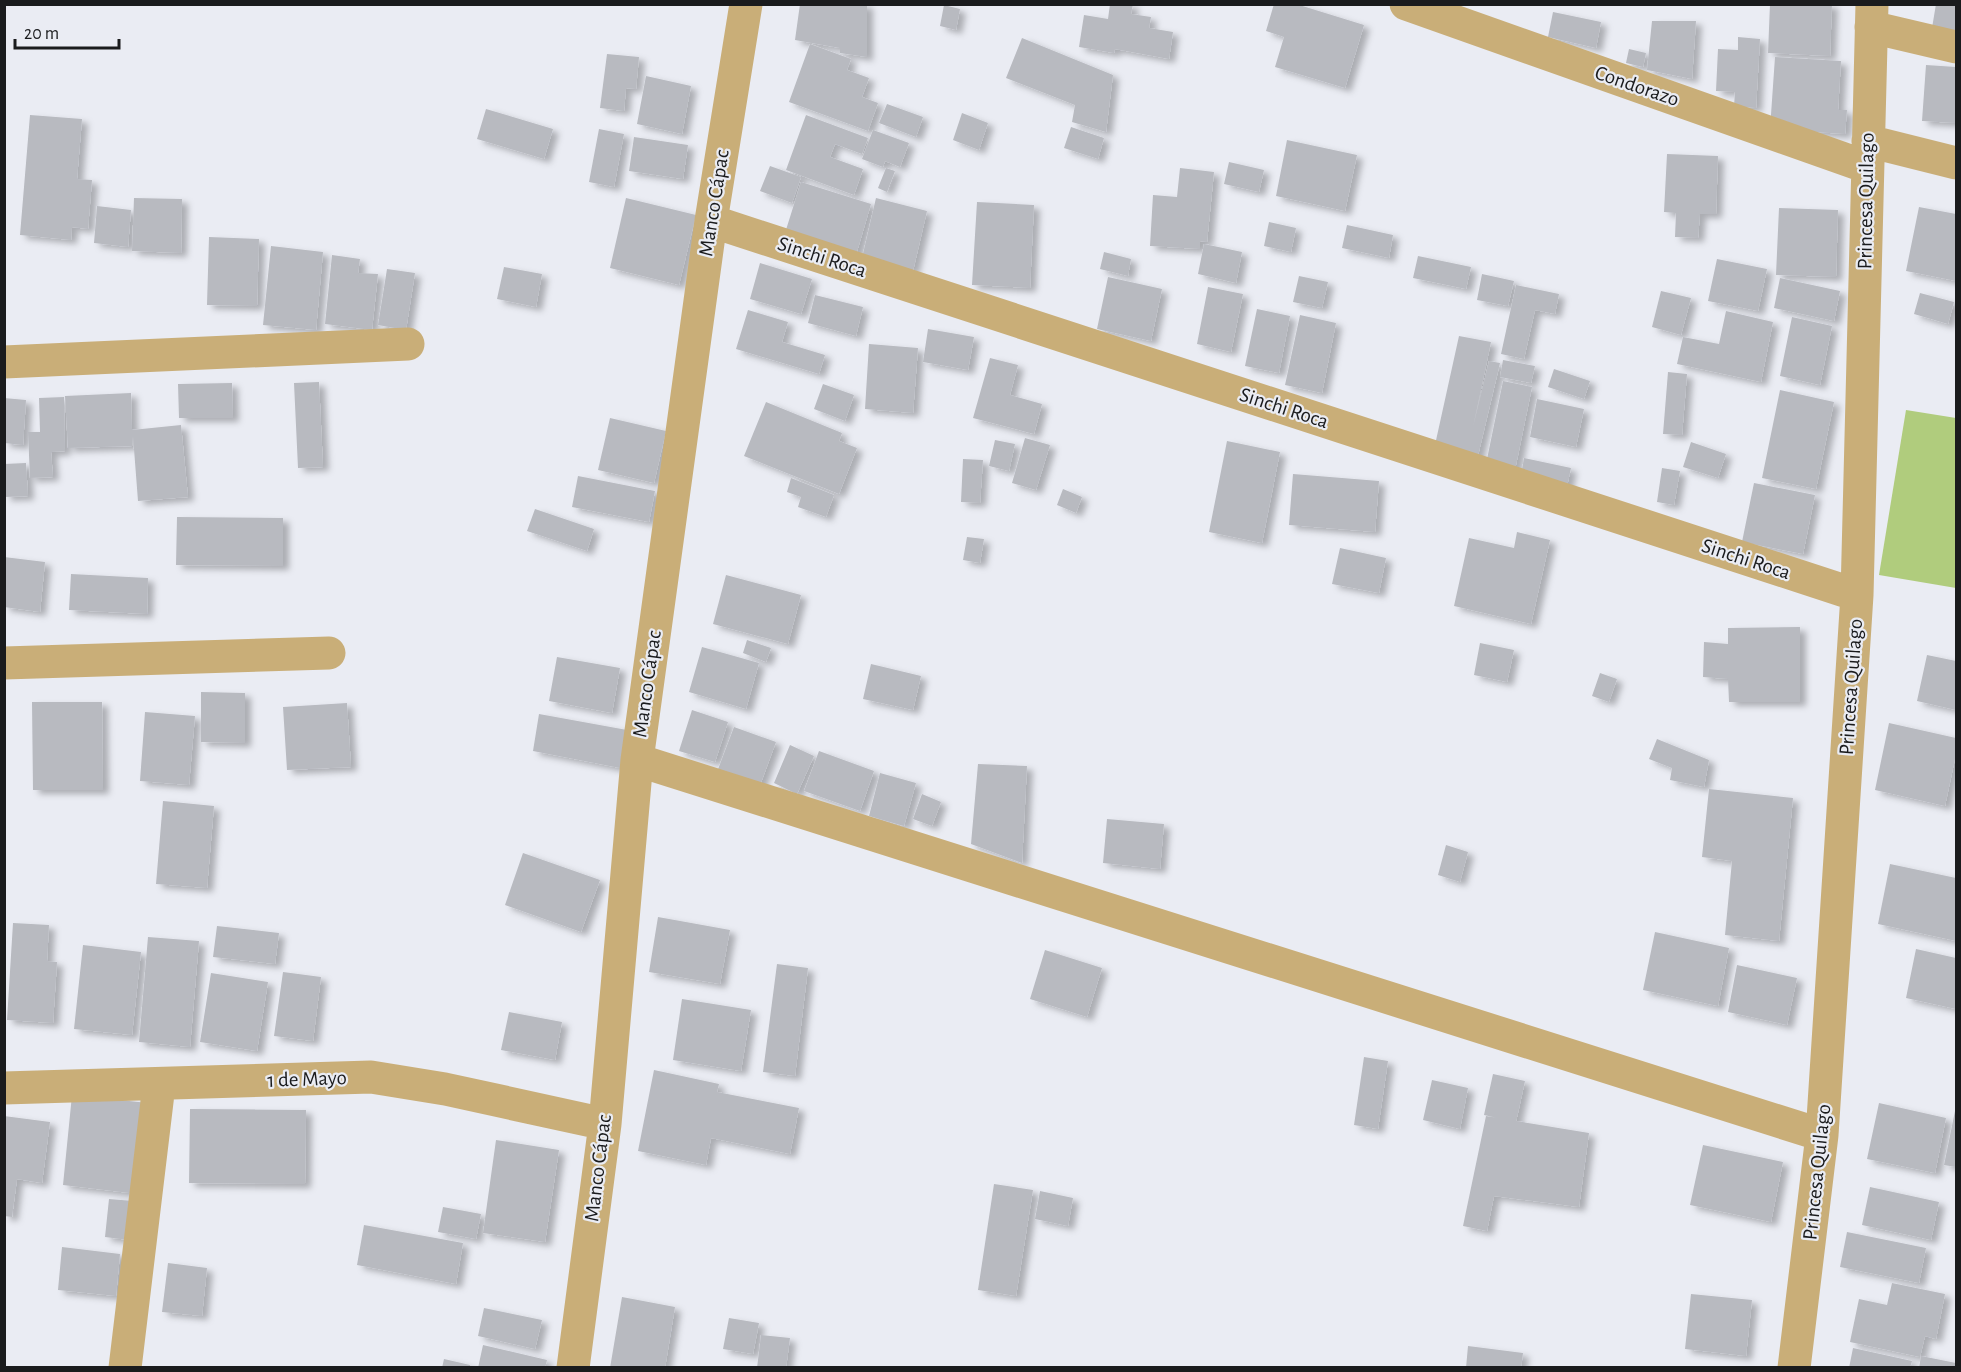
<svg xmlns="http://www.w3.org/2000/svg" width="1961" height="1372" font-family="'Alegreya Sans',sans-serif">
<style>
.green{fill:#b0cc7d}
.building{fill:#b8bac0;filter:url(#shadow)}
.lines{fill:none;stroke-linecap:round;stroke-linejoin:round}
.minor{stroke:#c9ae78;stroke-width:33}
.labels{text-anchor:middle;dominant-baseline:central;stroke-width:4.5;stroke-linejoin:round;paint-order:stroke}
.street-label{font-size:21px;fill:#1a1b1d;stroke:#eaecf3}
</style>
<defs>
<filter id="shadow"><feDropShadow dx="6" dy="4" stdDeviation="3" flood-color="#0004"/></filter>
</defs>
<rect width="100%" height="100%" fill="#eaecf3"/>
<path class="green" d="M1906,410l50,8v170l-77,-13z"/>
<path class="building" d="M800,4h67v53l-27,-4v-5l-45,-8z
M1110,4h23l-2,10 20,3 -2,11 24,4 -4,27 -54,-10 -1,4 -35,-6 5,-32 24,4z
M1274,4h22l68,21 -19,63 -70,-21 9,-30 -18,-6z
M1770,4h62l-2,52 -62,-3z
M1936,4h20v29l-24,-5z
M944,5l16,4 -4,21 -16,-4z
M1553,12l48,10 -5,26 -48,-11z
M1652,21h44l-4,58 -45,-9z
M1738,37l22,2 -4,69 -22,-2 1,-14 -19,-1 2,-42 20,1z
M1022,38l91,37 -7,57 -34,-10 3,-17 -69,-27z
M810,44l41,15 -4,11 22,8 -7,19 16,6 -10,28 -79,-29z
M1629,49l17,4 -3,14 -17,-4z
M607,54l32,3 -3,32 -10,-1 -2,23 -24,-3z
M1775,57l66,4 -3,49h9l-2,24 -75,-5z
M1926,65l30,2v56l-34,-2z
M646,76l45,10 -9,48 -45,-10z
M887,104l36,13 -7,20 -37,-14z
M486,109l67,20 -9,30 -67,-20z
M962,113l26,10 -9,27 -26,-10z
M30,115l52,4 -5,60 15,1 -4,49 -16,-2 -1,13 -51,-5z
M806,115l62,23 -6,16 -27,-10 -5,13 33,12 -9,26 -68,-25z
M1071,127l33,11 -6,21 -34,-11z
M599,129l25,5 -10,53 -25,-5z
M873,130l36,13 -9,24 -15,-6 -2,6 -21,-8z
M634,137l54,8 -5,34 -54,-8z
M1287,140l70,15 -12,56 -69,-15z
M1667,154l51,2 -2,58h-16l-2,24 -23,-1 1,-24 -12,-1z
M1229,162l35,8 -5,22 -35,-8z
M770,166l31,11 -9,26 -32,-12z
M886,168l9,3 -8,21 -9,-4z
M1180,168l34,4 -7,70 -7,-1v8l-50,-3 3,-51 24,2z
M801,182l70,22 -15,51 -71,-22z
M134,198l48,1 -1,54 -49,-2z
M626,198l70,17 -17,70 -69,-17z
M876,198l51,13 -14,60 -51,-13z
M977,202l57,3 -4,83 -58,-3z
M97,206l34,4 -3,37 -34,-4z
M1919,207l37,7v67l-50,-10z
M1779,208l59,2 -2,67 -60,-2z
M1269,222l27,6 -5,24 -27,-6z
M1347,225l46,10 -4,23 -47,-10z
M209,237l50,2 -2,67 -50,-1z
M1204,244l38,8 -6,31 -38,-9z
M271,246l52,6 -7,78 -53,-5z
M1104,252l27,7 -3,17 -28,-7z
M332,255l28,4 -2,14 20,1 -6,56 -47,-6z
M1418,256l53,11 -5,22 -53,-11z
M1717,259l50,10 -9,42 -50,-10z
M760,263l52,16 -11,35 -51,-15z
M504,267l38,7 -6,33 -39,-8z
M387,269l28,4 -9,57 -28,-5z
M1482,274l32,7 -6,25 -31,-6z
M1299,276l29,6 -6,26 -29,-6z
M1108,277l54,12 -11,52 -54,-12z
M1780,278l60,13 -6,30 -60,-13z
M1516,285l43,9 -4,20 -20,-4 -11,49 -23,-5z
M1208,287l35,7 -12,58 -34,-8z
M1661,291l30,7 -10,37 -29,-8z
M1920,293l34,9 -6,22 -34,-10z
M815,295l48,12 -7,29 -48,-13z
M1257,309l33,7 -11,57 -34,-7z
M748,310l40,12 -6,20 43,13 -6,19 -83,-25z
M1726,311l47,11 -12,60 -84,-18 6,-27 36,7z
M1300,315l36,8 -14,70 -37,-8z
M1792,317l40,9 -12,59 -40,-9z
M928,329l46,8 -6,33 -45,-8z
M1459,336l32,6 -18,85 16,-66 11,2 -24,101 -43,-10z
M869,344l49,4 -5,65 -48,-4z
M990,358l28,7 -8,30 32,9 -8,30 -61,-16z
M1503,360l32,6 -4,17 -31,-6z
M1554,369l36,12 -6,18 -36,-12z
M1668,372l19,2 -5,61 -19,-1z
M1503,381l29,6 -17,83 -29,-6z
M319,382l4,85 -25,1 -4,-85z
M232,383l1,35h-54l-1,-34z
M823,384l31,11 -9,26 -31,-12z
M1780,390l54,12 -18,87 -54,-11z
M131,393l1,37 49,-5 7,72 -50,4 -5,-65 -1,10 -64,2 -3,-52z
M64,397l1,54 -14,1 2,25 -23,1 -2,-46h12l-1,-34z
M4,398l22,2 -3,45 -19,-2z
M1537,399l47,10 -8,38 -46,-10z
M766,402l76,31 -3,8 18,7 -18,46 -95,-38z
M610,418l56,13 -12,52 -56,-13z
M1025,438l25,7 -14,45 -24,-7z
M995,440l20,4 -6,27 -20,-5z
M1227,441l53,11 -18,91 -53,-11z
M1691,442l35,12 -8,24 -35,-11z
M1524,458l47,10 -5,23 -46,-10z
M963,459l20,1 -3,43 -19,-1z
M26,463l2,33 -23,1 -1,-33z
M1662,468l18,3 -6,34 -17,-3z
M1293,474l86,7 -4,51 -86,-7z
M578,476l77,15 -6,31 -77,-15z
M791,478l43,17 -8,22 -28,-10 3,-10 -14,-5z
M1754,483l61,12 -12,59 -61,-12z
M1063,489l19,8 -6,16 -19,-8z
M535,509l59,20 -7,22 -60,-20z
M177,517l106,1v48l-107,-1z
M1517,532l33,8 -19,84 -77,-18 15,-68 45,10z
M967,537l17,2 -4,24 -17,-3z
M1340,548l46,10 -7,35 -47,-9z
M4,557l41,5 -5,50 -36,-5z
M71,574l77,4 -1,36 -78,-4z
M726,575l75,20 -13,49 -75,-20z
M1800,627v75h-71l-1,-23 -25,-2 1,-35 24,2v-16z
M747,640l24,8 -5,14 -23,-9z
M1480,643l34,7 -7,32 -33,-7z
M702,647l57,16 -13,46 -57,-17z
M1927,655l29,6v49l-39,-9z
M557,657l63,11 -8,45 -63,-12z
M871,664l50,12 -8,34 -50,-11z
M1600,673l17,6 -8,23 -17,-6z
M201,692l44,1v50l-44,-1z
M32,702h70l1,88h-70z
M347,703l4,64 -64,3 -4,-63z
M692,710l36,12 -13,40 -36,-11z
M145,712l50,4 -6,69 -49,-4z
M539,714l88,16 -7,38 -87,-17z
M1889,723l67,15v16l-11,52 -70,-16z
M734,727l42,15 -17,46 -42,-16z
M1657,739l52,21 -5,27 -34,-7 2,-12 -23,-9z
M790,745l24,11 -17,38 -23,-11z
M819,751l55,20 -14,40 -56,-20z
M978,764l49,2 -5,97 -51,-19z
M880,773l36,10 -12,43 -35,-10z
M1709,789l84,9 -14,143 -54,-6 7,-74 -30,-4z
M922,794l19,8 -9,24 -19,-7z
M163,801l51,5 -7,82 -51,-4z
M1107,819l57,5 -4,45 -57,-6z
M1446,845l22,7 -8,30 -22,-7z
M523,853l77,27 -19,52 -76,-27z
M1890,864l66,14v63l-78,-17z
M658,917l72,13 -10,54 -71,-12z
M13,923l36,2 -2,36 10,1 -4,61 -46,-3z
M217,926l62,7 -4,31 -62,-7z
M1655,932l74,16 -11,58 -75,-16z
M148,937l51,4 -9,106 -51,-5z
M83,945l58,7 -9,83 -58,-6z
M1916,949l40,9v51l-50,-11z
M1045,950l57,18 -15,49 -57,-18z
M777,964l31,4 -13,108 -32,-4z
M1737,965l60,13 -10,47 -59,-13z
M283,972l38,5 -8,64 -39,-5z
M211,973l57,9 -11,69 -57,-9z
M682,999l69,11 -10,61 -68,-11z
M509,1012l53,10 -7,38 -54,-10z
M1364,1057l24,4 -10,68 -24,-4z
M654,1070l65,14 -2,8 82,16 -9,46 -79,-16 -5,27 -68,-14z
M1493,1074l32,7 -9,41 -32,-7z
M1432,1080l36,8 -8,41 -37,-9z
M72,1095l76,8 -10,91 -75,-9z
M1879,1103l67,15 -11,55 -68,-14z
M190,1109l116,1 -1,74 -116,-1z
M1955,1111l1,1v55l-12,-2z
M4,1116l46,6 -8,61 -25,-4 -5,38 -8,-1z
M1486,1116l103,17 -10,74 -85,-11 -7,35 -24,-5z
M496,1140l63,10 -14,92 -62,-9z
M1703,1145l80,17 -12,60 -81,-17z
M994,1184l39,6 -17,106 -38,-6z
M1870,1187l69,15 -8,38 -69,-15z
M1040,1191l33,7 -5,28 -33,-7z
M109,1199l24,2 -4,39 -24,-3z
M443,1207l38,7 -5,25 -38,-7z
M364,1225l99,18 -7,41 -99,-19z
M1847,1232l79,16 -7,35 -79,-16z
M62,1247l58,7 -4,42 -58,-6z
M168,1263l39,5 -5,48 -40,-4z
M1892,1283l53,11 -9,45 -11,-3 -5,21 -70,-15 9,-43 28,6z
M1691,1294l61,6 -6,56 -61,-7z
M622,1297l53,10 -10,61h-55z
M484,1308l58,12 -7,29 -57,-13z
M729,1318l30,5 -6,31 -30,-5z
M761,1335l29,3 -4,30h-29z
M483,1345l64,15 -2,8h-67z
M1468,1346l55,7 -2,15h-55z
M1853,1348l59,13 -2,7h-61z
M1921,1356l35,7v5h-37z
M444,1359l26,6v3h-28z"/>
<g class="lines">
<path class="minor" d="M1406,4l461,163
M1871,27l85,20
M1868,141l88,22
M711,221l1146,374
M4,362l404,-18
M4,663l325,-10
M637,760l1185,375
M4,1088l367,-11 74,12 160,35
M125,1368l34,-283
M573,1368l32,-244 32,-364 74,-539 35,-217
M1794,1368l28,-233 35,-540 15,-591"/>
</g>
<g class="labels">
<g class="street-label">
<text transform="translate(1637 86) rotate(19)">Condorazo</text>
<text transform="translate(1866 201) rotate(-89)">Princesa Quilago</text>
<text transform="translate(714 203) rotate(-81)">Manco Cápac</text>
<text transform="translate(822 257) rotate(18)">Sinchi Roca</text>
<text transform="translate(1284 408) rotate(18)">Sinchi Roca</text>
<text transform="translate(1746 559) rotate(18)">Sinchi Roca</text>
<text transform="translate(647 684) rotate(-82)">Manco Cápac</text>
<text transform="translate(1851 687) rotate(-86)">Princesa Quilago</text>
<text transform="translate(307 1079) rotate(-2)">1 de Mayo</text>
<text transform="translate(598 1168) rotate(-83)">Manco Cápac</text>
<text transform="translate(1817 1172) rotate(-84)">Princesa Quilago</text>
</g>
</g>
<rect width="1961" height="1372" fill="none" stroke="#1a1b1d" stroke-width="12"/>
<path d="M15 39v9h104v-9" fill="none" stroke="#1a1b1d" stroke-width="3"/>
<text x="24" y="39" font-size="18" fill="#1a1b1d" stroke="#eaecf3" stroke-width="4.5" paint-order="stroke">20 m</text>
</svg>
